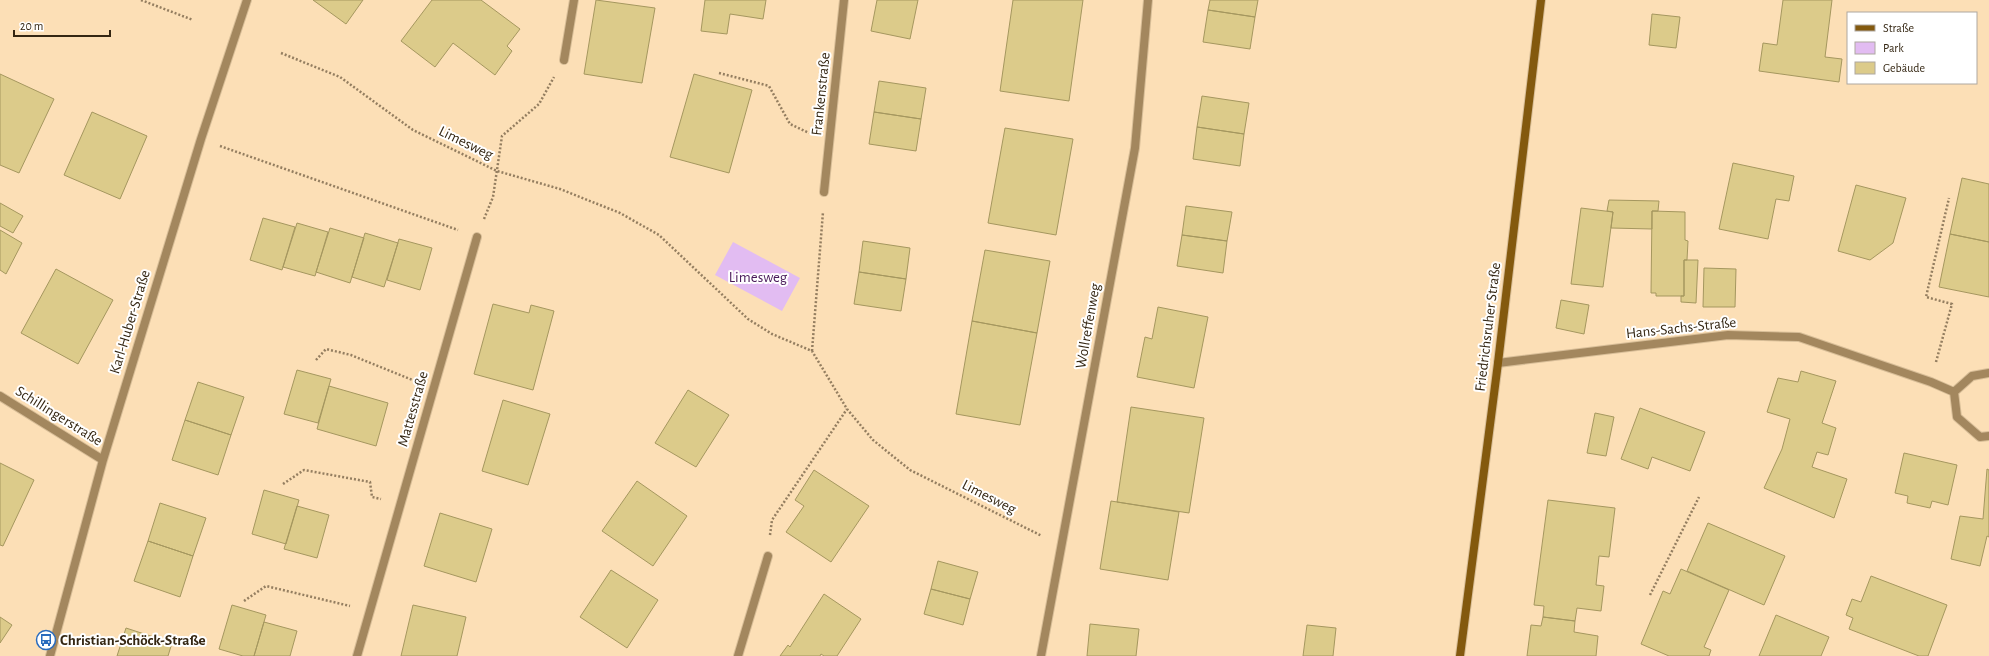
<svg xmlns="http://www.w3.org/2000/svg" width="1989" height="656" font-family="'Alegreya Sans',sans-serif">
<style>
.green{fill:#e2bcf2}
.building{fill:#dccb8a;stroke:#a5975f}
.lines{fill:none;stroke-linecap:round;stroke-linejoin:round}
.minor-casing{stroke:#d8be98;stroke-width:10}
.secondary-casing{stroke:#d8be98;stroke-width:10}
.path{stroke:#947e60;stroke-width:2.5;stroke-dasharray:2 2;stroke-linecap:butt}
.minor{stroke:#a3875e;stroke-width:8}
.secondary{stroke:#83590e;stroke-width:8}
.labels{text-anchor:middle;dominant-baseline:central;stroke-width:4;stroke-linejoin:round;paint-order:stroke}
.street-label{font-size:15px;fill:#342612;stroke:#fff}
.park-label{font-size:15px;fill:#481959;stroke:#fff}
.poi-label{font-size:15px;font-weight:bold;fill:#342612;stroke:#fff;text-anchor:start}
</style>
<rect width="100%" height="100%" fill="#fcdfb6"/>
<path class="green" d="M733,242l67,36 -18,33 -67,-36z"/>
<path class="building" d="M313,0h50l-17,24z
M432,0h49l39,29 -13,17 5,5 -17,24 -42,-32 -18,24 -34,-26z
M596,0l59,8 -13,75 -58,-9z
M705,0h61l-3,19 -33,-5 -3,20 -26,-3z
M877,0h41l-8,39 -39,-8z
M1013,0h70l-14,101 -69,-10z
M1210,0h48l-3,17 -47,-7z
M1783,0h49l-7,57 17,2 -3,23 -80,-11 4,-28 14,2z
M1208,10l47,7 -5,32 -47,-7z
M1652,14l28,3 -4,31 -27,-3z
M0,74l54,25 -35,74 -19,-8z
M694,74l58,16 -23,83 -59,-16z
M879,81l47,7 -5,31 -47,-7z
M1202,96l47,7 -5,31 -47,-7z
M92,112l55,24 -27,63 -56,-24z
M874,112l47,7 -5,32 -47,-7z
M1197,127l47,7 -4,32 -47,-7z
M1005,128l68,11 -17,96 -68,-12z
M1733,163l61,13 -5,25 -13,-2 -8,40 -49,-10z
M1962,178l27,6v58l-39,-8z
M1856,185l50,13 -13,45 -23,17 -32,-9z
M1609,200l50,1 -1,10h-6v18l-41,-1 2,-16 -6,-1z
M0,203l23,13 -10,17 -13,-7z
M1186,206l46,6 -5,29 -45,-6z
M1581,208l32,4 -10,75 -32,-3z
M1652,211l33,1v28l3,1 -1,19h-3v36h-28v-3h-5z
M263,218l32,9 -13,43 -32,-10z
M297,223l31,9 -13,44 -32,-9z
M330,228l34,10 -14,45 -34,-11z
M0,230l22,13 -16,31 -6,-4z
M365,233l33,10 -14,44 -32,-10z
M1950,234l39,8v55l-50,-10z
M1182,235l45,6 -4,32 -46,-7z
M399,239l33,9 -12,42 -33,-10z
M863,241l47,7 -4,31 -47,-7z
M985,250l65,11 -13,72 -65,-12z
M1684,260h14l-2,43 -15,-1v-6h3z
M1704,268l32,1 -1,38h-32z
M56,269l57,31 -35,64 -57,-31z
M859,272l47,7 -5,32 -47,-7z
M1561,300l28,5 -5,29 -28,-6z
M493,304l36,9 2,-8 23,6 -21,79 -59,-16z
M1158,307l50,10 -14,71 -57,-11 8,-40 7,2z
M972,321l65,12 -17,92 -64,-11z
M297,370l34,9 -13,44 -34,-9z
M1801,371l35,10 -14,42 14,5 -8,27 -11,-3 -5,15 35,12 -13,39 -70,-30 18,-39 8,-30 -23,-7 11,-34 20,4z
M198,382l46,15 -13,38 -46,-15z
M329,386l59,17 -12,43 -59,-17z
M688,390l41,25 -33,52 -41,-24z
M503,400l47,14 -22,71 -46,-14z
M1131,407l73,11 -15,95 -72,-11z
M1640,408l65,24 -15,39 -38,-14 -4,12 -27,-10z
M1595,413l19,4 -8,39 -19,-3z
M185,420l46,15 -13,40 -46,-15z
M1904,453l53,12 -9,40 -16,-4 -2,7 -23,-5 1,-7 -13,-3z
M0,463l34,17 -31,66 -3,-1z
M1987,469l2,1v67l-2,-1 -7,30 -29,-7 9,-43 23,3z
M814,470l55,36 -38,56 -45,-30 18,-26 -9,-6z
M637,481l50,35 -34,50 -51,-35z
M264,490l35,10 -13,44 -34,-10z
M1548,500l67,8 -6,49 -10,-1 -3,29 8,1 -3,25 -24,-3 -2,13 -32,-4 1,-11 -10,-1z
M1111,501l68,11 -11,68 -68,-11z
M160,503l46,15 -13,38 -45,-15z
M297,506l32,9 -12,43 -33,-9z
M440,513l52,16 -16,53 -52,-16z
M1708,523l77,33 -21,49 -77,-34z
M148,541l45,15 -13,41 -46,-16z
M938,561l40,11 -8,27 -39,-10z
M1681,569l48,21 -25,57 7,3 -2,6h-40l-28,-12 22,-53 7,3z
M611,570l47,30 -31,48 -47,-31z
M1871,576l76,29 -19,51h-9l-70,-27 4,-11 -7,-3 6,-16 9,3z
M931,589l39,10 -7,26 -39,-11z
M824,594l37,25 -24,37h-13l-3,-2 -1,2h-40l8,-11 2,2z
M232,605l34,10 -12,41h-11l-24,-7z
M413,605l53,12 -9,39h-56z
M1776,615l53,22 -8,19h-62z
M0,617l12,8 -12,18z
M1543,617l32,4 -1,11 24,4 -2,20h-69l4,-31 10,1z
M264,622l33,9 -7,25h-36z
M1090,624l49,5 -3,27h-49z
M1307,625l29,3 -3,28h-30z
M126,628l46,15 -4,13h-51z"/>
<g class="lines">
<defs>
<path id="minor" d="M564,60l10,-60
M824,192l20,-192
M1498,363l230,-28 71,2 132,45 23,10
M1954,392l3,25 23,20 9,-1
M1954,392l18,-16 17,-3
M0,396l103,64
M50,656l53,-196 98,-321 46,-139
M357,656l120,-419
M738,656l30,-100
M1041,656l94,-508 13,-148"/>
<path id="secondary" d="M1460,656l38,-293 43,-363"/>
</defs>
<use href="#minor" class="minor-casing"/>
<use href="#secondary" class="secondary-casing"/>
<path class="path" d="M141,0l52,20
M281,53l59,24 73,53 84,41 63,18 60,24 39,22 89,84 24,15 40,17 35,58 26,31 37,30 132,66
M719,73l50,13 21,38 19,9
M220,146l238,84
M484,219l9,-22 9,-61 37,-32 15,-27
M812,351l11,-139
M316,360l10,-11 25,6 64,26
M1936,362l16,-58 -26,-7 23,-99
M283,484l21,-14 66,12 2,15 9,2
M770,535l2,-15 75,-111
M1650,595l49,-98
M244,601l22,-15 84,20"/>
<use href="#minor" class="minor"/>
<use href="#secondary" class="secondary"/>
</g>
<defs>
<symbol id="bus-ring" viewBox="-11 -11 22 22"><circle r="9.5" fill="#fff" stroke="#296bbd" stroke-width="1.5"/><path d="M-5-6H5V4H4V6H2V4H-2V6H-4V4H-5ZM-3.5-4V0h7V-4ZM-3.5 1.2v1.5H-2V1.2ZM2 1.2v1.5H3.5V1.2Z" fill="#296bbd"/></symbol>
</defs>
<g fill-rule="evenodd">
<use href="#bus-ring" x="35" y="629" width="22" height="22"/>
</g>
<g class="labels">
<g class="street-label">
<text transform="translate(821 94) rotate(-84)">Frankenstraße</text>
<text transform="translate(466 143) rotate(26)">Limesweg</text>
<text transform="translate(130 322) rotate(-73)">Karl-Huber-Straße</text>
<text transform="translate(1088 326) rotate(-80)">Wollreffenweg</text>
<text transform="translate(1488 327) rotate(-83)">Friedrichsruher Straße</text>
<text transform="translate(1681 328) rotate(-6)">Hans-Sachs-Straße</text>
<text transform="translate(413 409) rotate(-74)">Mattesstraße</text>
<text transform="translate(59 416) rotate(32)">Schillingerstraße</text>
<text transform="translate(989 497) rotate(27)">Limesweg</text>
</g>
<g class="park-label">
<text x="758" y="277">Limesweg</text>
</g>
<g class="poi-label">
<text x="60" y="640">Christian-Schöck-Straße</text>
</g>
</g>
<rect x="1847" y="12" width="130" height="72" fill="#ffffff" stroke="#aea8a0"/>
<rect x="1855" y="25" width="20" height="6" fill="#83590e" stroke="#aea8a0"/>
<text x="1883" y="32" font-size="12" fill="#342612">Straße</text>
<rect x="1855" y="42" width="20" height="12" fill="#e2bcf2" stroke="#aea8a0"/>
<text x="1883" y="52" font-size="12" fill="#342612">Park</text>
<rect x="1855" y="62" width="20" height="12" fill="#dccb8a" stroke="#aea8a0"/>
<text x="1883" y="72" font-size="12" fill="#342612">Gebäude</text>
<path d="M14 30v6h96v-6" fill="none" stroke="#342612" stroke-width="2"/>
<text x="20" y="30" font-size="12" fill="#342612" stroke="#ffffff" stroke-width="3" paint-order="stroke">20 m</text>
</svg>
